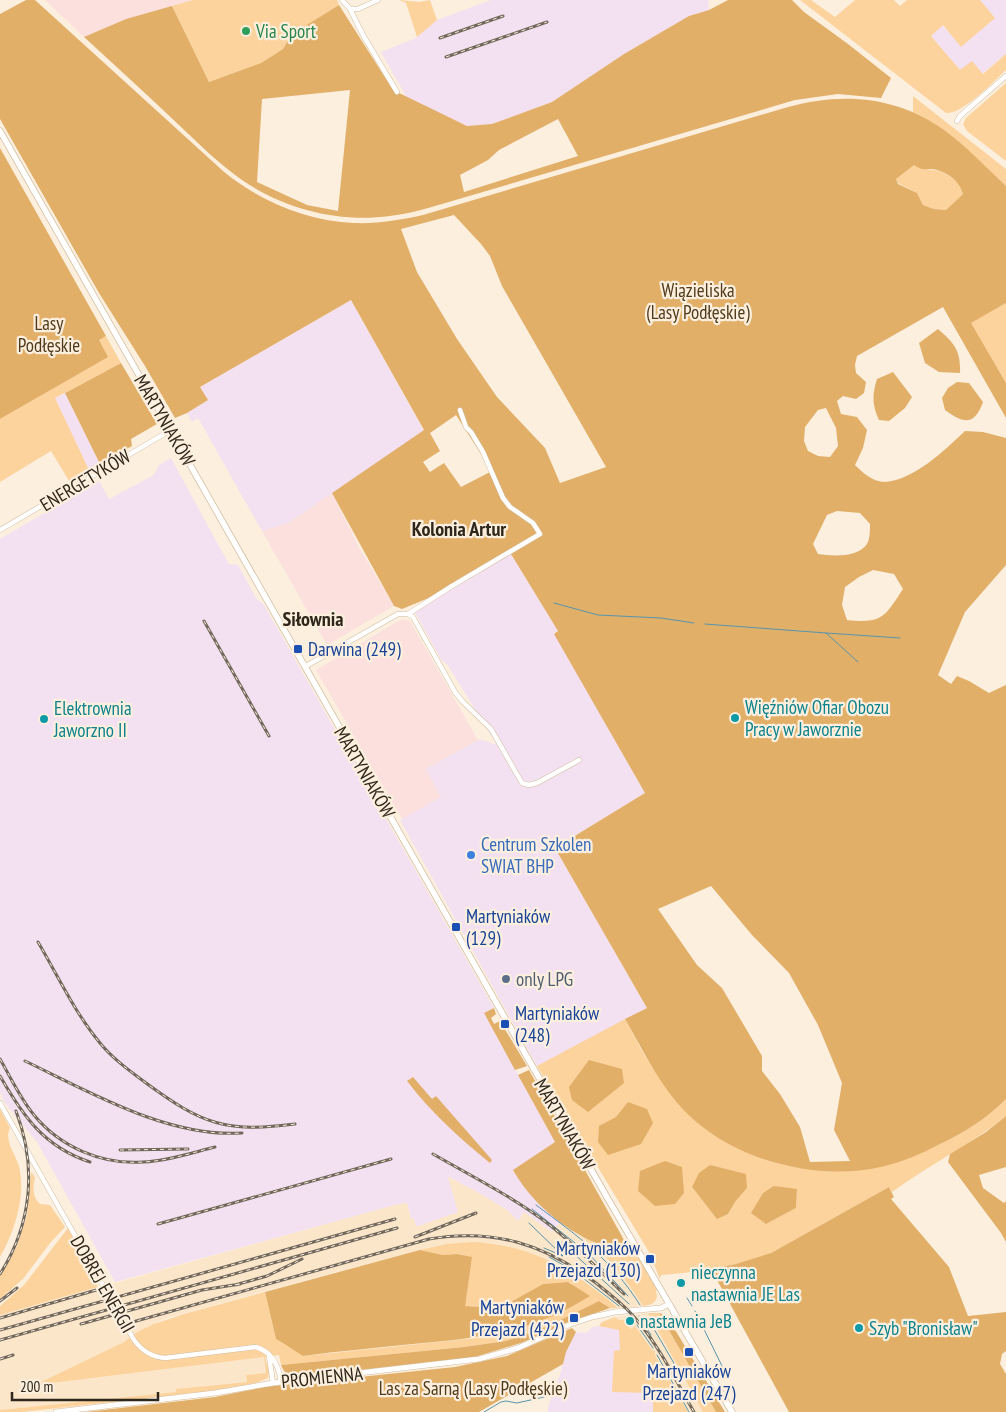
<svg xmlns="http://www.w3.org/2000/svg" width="1006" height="1412" font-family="'PT Sans Narrow',sans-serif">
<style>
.commercial{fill:#fbe0de}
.industrial{fill:#f3e0f1}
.built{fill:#fbe6ca}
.green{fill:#fcd39d;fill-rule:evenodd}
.forest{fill:#e2af69;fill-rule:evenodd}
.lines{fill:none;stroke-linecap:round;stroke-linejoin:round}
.stream{stroke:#5694ad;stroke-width:1}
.minor-casing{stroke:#d2bda1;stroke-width:5.5}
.tertiary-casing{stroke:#d2bda1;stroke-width:6}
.secondary-casing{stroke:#d2bda1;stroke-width:7}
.minor{stroke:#fff;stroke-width:4.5}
.tertiary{stroke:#fff;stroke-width:5}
.secondary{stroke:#fff;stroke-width:5.5}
.rail-casing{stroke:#71685b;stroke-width:3}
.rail{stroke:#fcefde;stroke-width:1;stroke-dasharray:4;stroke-linecap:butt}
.leisure-dot{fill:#2e9e5b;stroke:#fcefde;stroke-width:2}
.transit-dot{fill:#1a4fb4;stroke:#fcefde;stroke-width:2}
.culture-dot{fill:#0f9aa8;stroke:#fcefde;stroke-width:2}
.shop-dot{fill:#3f7fe0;stroke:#fcefde;stroke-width:2}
.service-dot{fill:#5c6f8a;stroke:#fcefde;stroke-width:2}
.labels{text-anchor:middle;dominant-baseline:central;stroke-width:4.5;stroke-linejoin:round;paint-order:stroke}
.leisure-label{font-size:19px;fill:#27864d;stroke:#fcefde;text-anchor:start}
.park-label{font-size:19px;fill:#503a1c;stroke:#fcefde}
.street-label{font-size:19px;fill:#2f271c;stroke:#fcefde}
.transit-label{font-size:19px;fill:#164399;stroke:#fcefde;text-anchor:start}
.culture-label{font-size:19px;fill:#0d838f;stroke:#fcefde;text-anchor:start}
.shop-label{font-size:19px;fill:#366cbe;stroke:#fcefde;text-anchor:start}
.service-label{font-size:19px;fill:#4e5e75;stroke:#fcefde;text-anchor:start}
.neighbourhood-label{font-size:20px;font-weight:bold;fill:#2f271c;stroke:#fcefde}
</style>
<rect width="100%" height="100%" fill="#fcefde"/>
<path class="commercial" d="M45,0h148l1,1 -68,18 -42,18z
M332,493l28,56 34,57 -67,39 -65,-114 26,-8z
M402,619l8,2 68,119 -51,29 14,28 -39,22 -86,-149z"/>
<path class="industrial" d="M491,0h217l1,10 -20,6 -65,38 -72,48 -60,22 -25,2 -60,-28 -26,-46 35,-14 21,-18z
M980,0h26v54l-24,20 -21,-3 -30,-35 11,-11 19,21 34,-28z
M351,300l73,131 -136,92 -26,8 -64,-113 -6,4 -5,-9 21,-13 -8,-13z
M65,393l35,71 -11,6 -34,-72z
M171,458l55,101 3,5 9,1 18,33 8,7 230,403 -10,5 71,129 -42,29 17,23 30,28 -8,10 -28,-20 -6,9 -11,-11 -28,-17 -30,-16 9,35 -42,15 -2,-8h-3l-4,-16 -12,2 -280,77 -78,-140 -33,-40 -4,-10v-553l99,-58 10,18 45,-24 5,-10z
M511,554l47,77 -4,2 91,160 -90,55 92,160 -110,58 -137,-246 41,-23 -15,-28 54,-30 17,6 -50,-81 -5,-3 -28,-50z
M599,1326l35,6 21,19 -2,61h-105v-5l13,-35 5,-20 10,-20 10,1 7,-6z"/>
<path class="built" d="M448,1177l31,16 28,17 11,11 6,-9 28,20 8,-10 29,20 15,14 23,24 16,26 -25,2 -39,-32 -27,-15 -24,-9 -21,-6 -24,-3 -36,1 -111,28 -169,46 -28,13 -15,11 -83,40 -11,3 234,-28 2,16 -20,2 1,7 -71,7v3l-176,18v-95l395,-110 12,-2 4,15 3,1 2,8 42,-15z
M648,1313l7,14 48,85h-15l-33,-57v-4h-2l-18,-25 -4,3 -16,-12z"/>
<path class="green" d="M193,0h144l2,5 -47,29 -9,15 -22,14 -52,19 -37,-76z
M399,0l20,2 11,-2 7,20 -20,17 -11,-34z
M800,0h11l24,17 20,-17h39l6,6 7,-6h73l15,18 -34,29 -18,-22 -12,11 29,34 12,-9 11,13 23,-20v16c-14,13 -43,44 -60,43z
M1006,83v78l-39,-30 -4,-7 3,-6z
M913,96l93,73v17c-29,-27 -56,-56 -93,-74z
M914,164c10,7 10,5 20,6 10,1 19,9 27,14l2,10 -17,16 -12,-1 -11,-4 -6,-12 -19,-10 -2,-4z
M1006,303v80l-36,-60z
M106,336l15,27 -66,35 34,72 -18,14 -20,-33 -51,31v-63l107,-62 -9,-18z
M625,1019c9,16 16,32 26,46 8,11 16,20 24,30 6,8 12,17 19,24 14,14 33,24 51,32 66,30 128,25 193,-6 26,-12 48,-26 68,-46v17c-36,29 -77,49 -114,76l-3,-5 -118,66c-36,14 -72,19 -110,22l-1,4 -11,-27 -112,-186zM692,1187l55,1 -12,14 -7,12 -11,4zM797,1189l-1,19 -30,16z
M0,1109l10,19c-7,14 8,28 10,43 5,28 -6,62 -20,86z
M31,1172l4,5c-2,11 -3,19 5,27l10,1 15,22 -15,16 -27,36 -23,20v-23l17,-30 10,-31z
M68,1228l30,59 -98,28v-9l24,-21z
M581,1236l16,8 35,12 -4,-9 3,-2 26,45 -1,1 1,5c-1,8 -8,9 -14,10 -17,-27 -36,-52 -62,-70z
M471,1242c60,2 103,28 147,66h-8l-11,-7 -53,26 -40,14 -42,6 -183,18 -2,-10 -14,2 4,15 -1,6 -12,5 -36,7 -198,22h-22v-2l176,-18v-3l71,-7 -1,-7 20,-2 -2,-16 -238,29 15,-4 83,-40 15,-11 15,-7 30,-10 81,-22 11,47 16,8 11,9 173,-18 31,-6 66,-48 -5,-2 -25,2 -43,24 -35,-2 -2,-51 -6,-1 -14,1 -23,-5 27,-6z
M648,1313h11l57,99h-13z
M615,1317l4,3h4l8,9 4,-3 18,25h2v4l33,57h-35v-19l-41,-1 2,-41 6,-1 -1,-20 -20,-4 3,-4z"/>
<path class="forest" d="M26,0h9l188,171c36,30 84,50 131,52 23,1 46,-3 69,-8l365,-108c54,-15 109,-11 156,23 22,16 42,37 62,56v117l-35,20 35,60v35l-63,-111 -86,49 -2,9 1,8 10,9 -2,11 -8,6 -13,-3 -6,5 4,13 16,3 10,13 -4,18 -8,17c8,8 18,17 30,17 29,-2 60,-32 80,-51l18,1 23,6v127l-41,47 -27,63 13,9 6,-8 12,5 20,12 17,-8v414c-20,20 -42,34 -68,46 -17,9 -34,16 -53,21 -63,16 -143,-3 -192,-47 -30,-27 -48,-65 -68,-100l22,-11 -92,-160 90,-55 -91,-159 4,-3 -47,-77 -58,34 -51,21 -8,-3 -62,-113 92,-63 -73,-130 -151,87 8,13 -21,13 -12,5 -30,-52 -46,-73 -99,-174v-105zM914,165c12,8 12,2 23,5 13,4 23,12 26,24l-17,16 -12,-1 -11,-4 -6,-12 -19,-9 -2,-5zM454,215l27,29 9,12 12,30 104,181 -46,16 -15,-35 -48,-51 -40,-58 -40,-67 -16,-43zM826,408l10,20 2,18 -8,11 -12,-1 -10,-5 -4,-10 1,-14 13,-17zM456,415l25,39 9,18 -29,15 -17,-24 -14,9 -7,-10 17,-11 -10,-18zM837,511l23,2 10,11c0,6 0,15 -3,20 -9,14 -35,12 -49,10l-5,-10 14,-29zM873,570l21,4 9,15c-18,27 -20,35 -56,31l-5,-15 3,-18 14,-10zM711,886l41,49 37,38 29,52 24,58 -8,47 16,31 -40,1 -10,-35 -20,-33 -18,-23v-15l-40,-68 -25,-23 -39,-56z
M728,0h64l12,12 44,32 43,34 -10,20 -43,-4 -43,6 -353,104c-17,5 -35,10 -52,12 -51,7 -106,-7 -148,-36 -23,-16 -43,-36 -63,-55 -31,-29 -63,-59 -95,-88l42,-18 46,-13 37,76 52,-19 22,-14 9,-15 47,-29 54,85 74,36 25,-2 60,-22 72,-48 65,-38 20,-6zM350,90l-12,121 -31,-6 -50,-23 5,-83zM558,119l20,37 -114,36 -4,-17 28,-15 11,-10z
M0,148l106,188 -7,4 9,17 -108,62z
M938,329c16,14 23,21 22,44l-21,-1 -14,-9 -6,-20z
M121,363l36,61 -26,15 1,7 -32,18 -35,-71z
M893,372l19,25 -7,11 -16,13 -10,-1c-7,-15 -7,-25 -2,-41z
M957,382l12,1 14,19c-9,25 -20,21 -38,8l-3,-12 6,-10z
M494,1008l2,6 -5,4 3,6 6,-3 27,45 -12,4 -31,-57z
M589,1060l33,9 2,14 -36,29 -16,-12 -3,-13z
M529,1070l104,186c-12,-5 -25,-8 -37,-13 -33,-14 -65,-41 -83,-73l42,-28 -37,-67z
M413,1077l19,22 4,-3 56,64 -2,3c-31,-25 -59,-51 -83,-82z
M628,1102l19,7 6,14 -12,21 -33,11 -10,-13 1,-16 17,-9z
M1006,1116v51l-27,8 4,13 21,15 2,-2v41l-5,-9 -53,-71 2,-8 36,-22z
M665,1161l17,6 2,26 -9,11 -20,2 -17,-15 2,-20z
M710,1165l36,9 1,14 -12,14 -7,12 -11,5 -25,-32 7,-14z
M774,1186l23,3 -1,19 -30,16 -15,-11 12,-20z
M889,1187l5,10 -3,2 58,68 19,49 38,-4v39l-4,3 -2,10 6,10v38h-217l-72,-132 -6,-6 -14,-2 39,-8 35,-11z
M420,1250l23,5 14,-1 15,3 -7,49 35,2 43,-24 25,-2 22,14c-59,37 -110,42 -177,48 -37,4 -74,7 -110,12 -10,-6 -17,-12 -27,-17l-11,-47z
M599,1301l11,7 -43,15 -46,20 -46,14 -175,20 -1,-2c-10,1 -14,0 -18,-10l183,-18 42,-6 40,-14z
M659,1313l7,2 59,97h-9z
M572,1328l4,4 -10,20 -3,12 -84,48h-393l129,-15 49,-10 191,-20 52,-11z"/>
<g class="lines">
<path class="stream" d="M554,603l44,12 63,3 33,5
M705,624l121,9 32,29
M826,633l74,5
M536,1205c43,32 75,54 104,100
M532,1209l57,45 39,42
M529,1223l34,33 -19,-8
M560,1241l69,63
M549,1257l25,14 45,35
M687,1298l5,8
M695,1311l28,57
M639,1316l12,19
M647,1317l35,60
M637,1325l16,23
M657,1355l32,57
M484,1412l17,-10 5,-1 11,2 27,-6"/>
<defs>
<path id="minor" d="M342,0l8,9 13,26 34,57
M350,9h8l20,-9
M957,121l3,-5 46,-40
M0,530l171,-100
M408,614l44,-28 88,-52 -7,-11 -23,-16 -7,-9 -20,-46 -12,-20 -5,-5 -6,-17
M306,666l92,-52h10l5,3 42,75 7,9 29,28 31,54 7,2 8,-2 42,-23
M0,1103l134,237c8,11 17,17 31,18l91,-11c16,5 23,19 25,35
M269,1356l4,27"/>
<path id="tertiary" d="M56,1412l159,-19 58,-10 206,-24 39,-11 53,-24 21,-7 23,-5 46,-4 8,-4"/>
<path id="secondary" d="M0,131l608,1068 124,213"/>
</defs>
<use href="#minor" class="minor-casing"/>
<use href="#tertiary" class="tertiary-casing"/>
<use href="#secondary" class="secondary-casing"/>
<use href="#minor" class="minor"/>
<use href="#tertiary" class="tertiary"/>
<use href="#secondary" class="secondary"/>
<defs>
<path id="rail" d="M440,38l63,-22
M446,57l101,-35
M204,621l65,115
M38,942c20,34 37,71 62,101 13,16 30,28 46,40 56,41 79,50 149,41
M0,1059c11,19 20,39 34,56 26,32 68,50 109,47 24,-1 48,-9 72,-15
M25,1061c65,31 143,77 217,72
M0,1076c23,40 44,71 90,86
M120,1150l68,-1
M433,1154c40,23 82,44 118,72 26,21 49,45 73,68
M158,1224l233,-65
M415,1237l61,-24
M0,1274c32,-50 37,-108 16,-163
M235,1285l32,-9 35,-17
M0,1301l17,-13
M0,1318l110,-32
M81,1324l121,-34 38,-6
M122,1325l307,-86c65,-11 115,5 167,44 16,13 32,25 44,41 22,27 37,59 54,88
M0,1330l395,-111
M0,1340l397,-112
M0,1359l13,-4"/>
</defs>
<use href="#rail" class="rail-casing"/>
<use href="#rail" class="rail"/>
</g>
<circle class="leisure-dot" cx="246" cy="31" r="5"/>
<g class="transit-dot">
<rect x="293" y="644" width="10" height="10" rx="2.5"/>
<rect x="451" y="922" width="10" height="10" rx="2.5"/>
<rect x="500" y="1019" width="10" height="10" rx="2.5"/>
<rect x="645" y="1254" width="10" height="10" rx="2.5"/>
<rect x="569" y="1313" width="10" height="10" rx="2.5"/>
<rect x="684" y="1347" width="10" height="10" rx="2.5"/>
</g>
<g class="culture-dot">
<circle cx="735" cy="718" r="5"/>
<circle cx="44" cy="719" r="5"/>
<circle cx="681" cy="1283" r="5"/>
<circle cx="630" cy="1321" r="5"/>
<circle cx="859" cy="1328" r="5"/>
</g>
<circle class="shop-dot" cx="471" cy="855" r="5"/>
<circle class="service-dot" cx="506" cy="979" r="5"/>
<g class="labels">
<g class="leisure-label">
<text x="256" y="31">Via Sport</text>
</g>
<g class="park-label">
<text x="698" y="290">Wiązieliska<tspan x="698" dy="22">(Lasy Podłęskie)</tspan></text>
<text x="49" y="323">Lasy<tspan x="49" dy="22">Podłęskie</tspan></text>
<text x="473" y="1388">Las za Sarną (Lasy Podłęskie)</text>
</g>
<g class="street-label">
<text transform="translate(165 420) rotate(60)">MARTYNIAKÓW</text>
<text transform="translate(85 480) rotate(-31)">ENERGETYKÓW</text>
<text transform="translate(365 772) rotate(60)">MARTYNIAKÓW</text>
<text transform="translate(565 1124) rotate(60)">MARTYNIAKÓW</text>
<text transform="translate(103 1284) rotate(60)">DOBREJ ENERGII</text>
<text transform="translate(322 1377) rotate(-6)">PROMIENNA</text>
</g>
<g class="transit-label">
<text x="308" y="649">Darwina (249)</text>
<text x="466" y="916">Martyniaków<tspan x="466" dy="22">(129)</tspan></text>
<text x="515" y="1013">Martyniaków<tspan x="515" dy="22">(248)</tspan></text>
<text x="640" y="1248" text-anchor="end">Martyniaków<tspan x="640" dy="22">Przejazd (130)</tspan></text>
<text x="564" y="1307" text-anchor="end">Martyniaków<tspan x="564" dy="22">Przejazd (422)</tspan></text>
<text x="689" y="1371" text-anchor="middle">Martyniaków<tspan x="689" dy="22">Przejazd (247)</tspan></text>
</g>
<g class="culture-label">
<text x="745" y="707">Więźniów Ofiar Obozu<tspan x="745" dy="22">Pracy w Jaworznie</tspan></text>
<text x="54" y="708">Elektrownia<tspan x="54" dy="22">Jaworzno II</tspan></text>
<text x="691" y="1272">nieczynna<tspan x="691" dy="22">nastawnia JE Las</tspan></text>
<text x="640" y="1321">nastawnia JeB</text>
<text x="869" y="1328">Szyb "Bronisław"</text>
</g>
<g class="shop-label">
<text x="481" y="844">Centrum Szkolen<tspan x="481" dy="22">SWIAT BHP</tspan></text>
</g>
<g class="service-label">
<text x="516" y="979">only LPG</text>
</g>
<g class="neighbourhood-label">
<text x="459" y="529">Kolonia Artur</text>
<text x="313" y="619">Siłownia</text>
</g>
</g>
<path d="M12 1392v8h146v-8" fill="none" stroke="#2f271c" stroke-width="2.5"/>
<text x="20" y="1392" font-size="15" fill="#2f271c" stroke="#fcefde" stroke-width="4" paint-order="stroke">200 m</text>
</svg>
